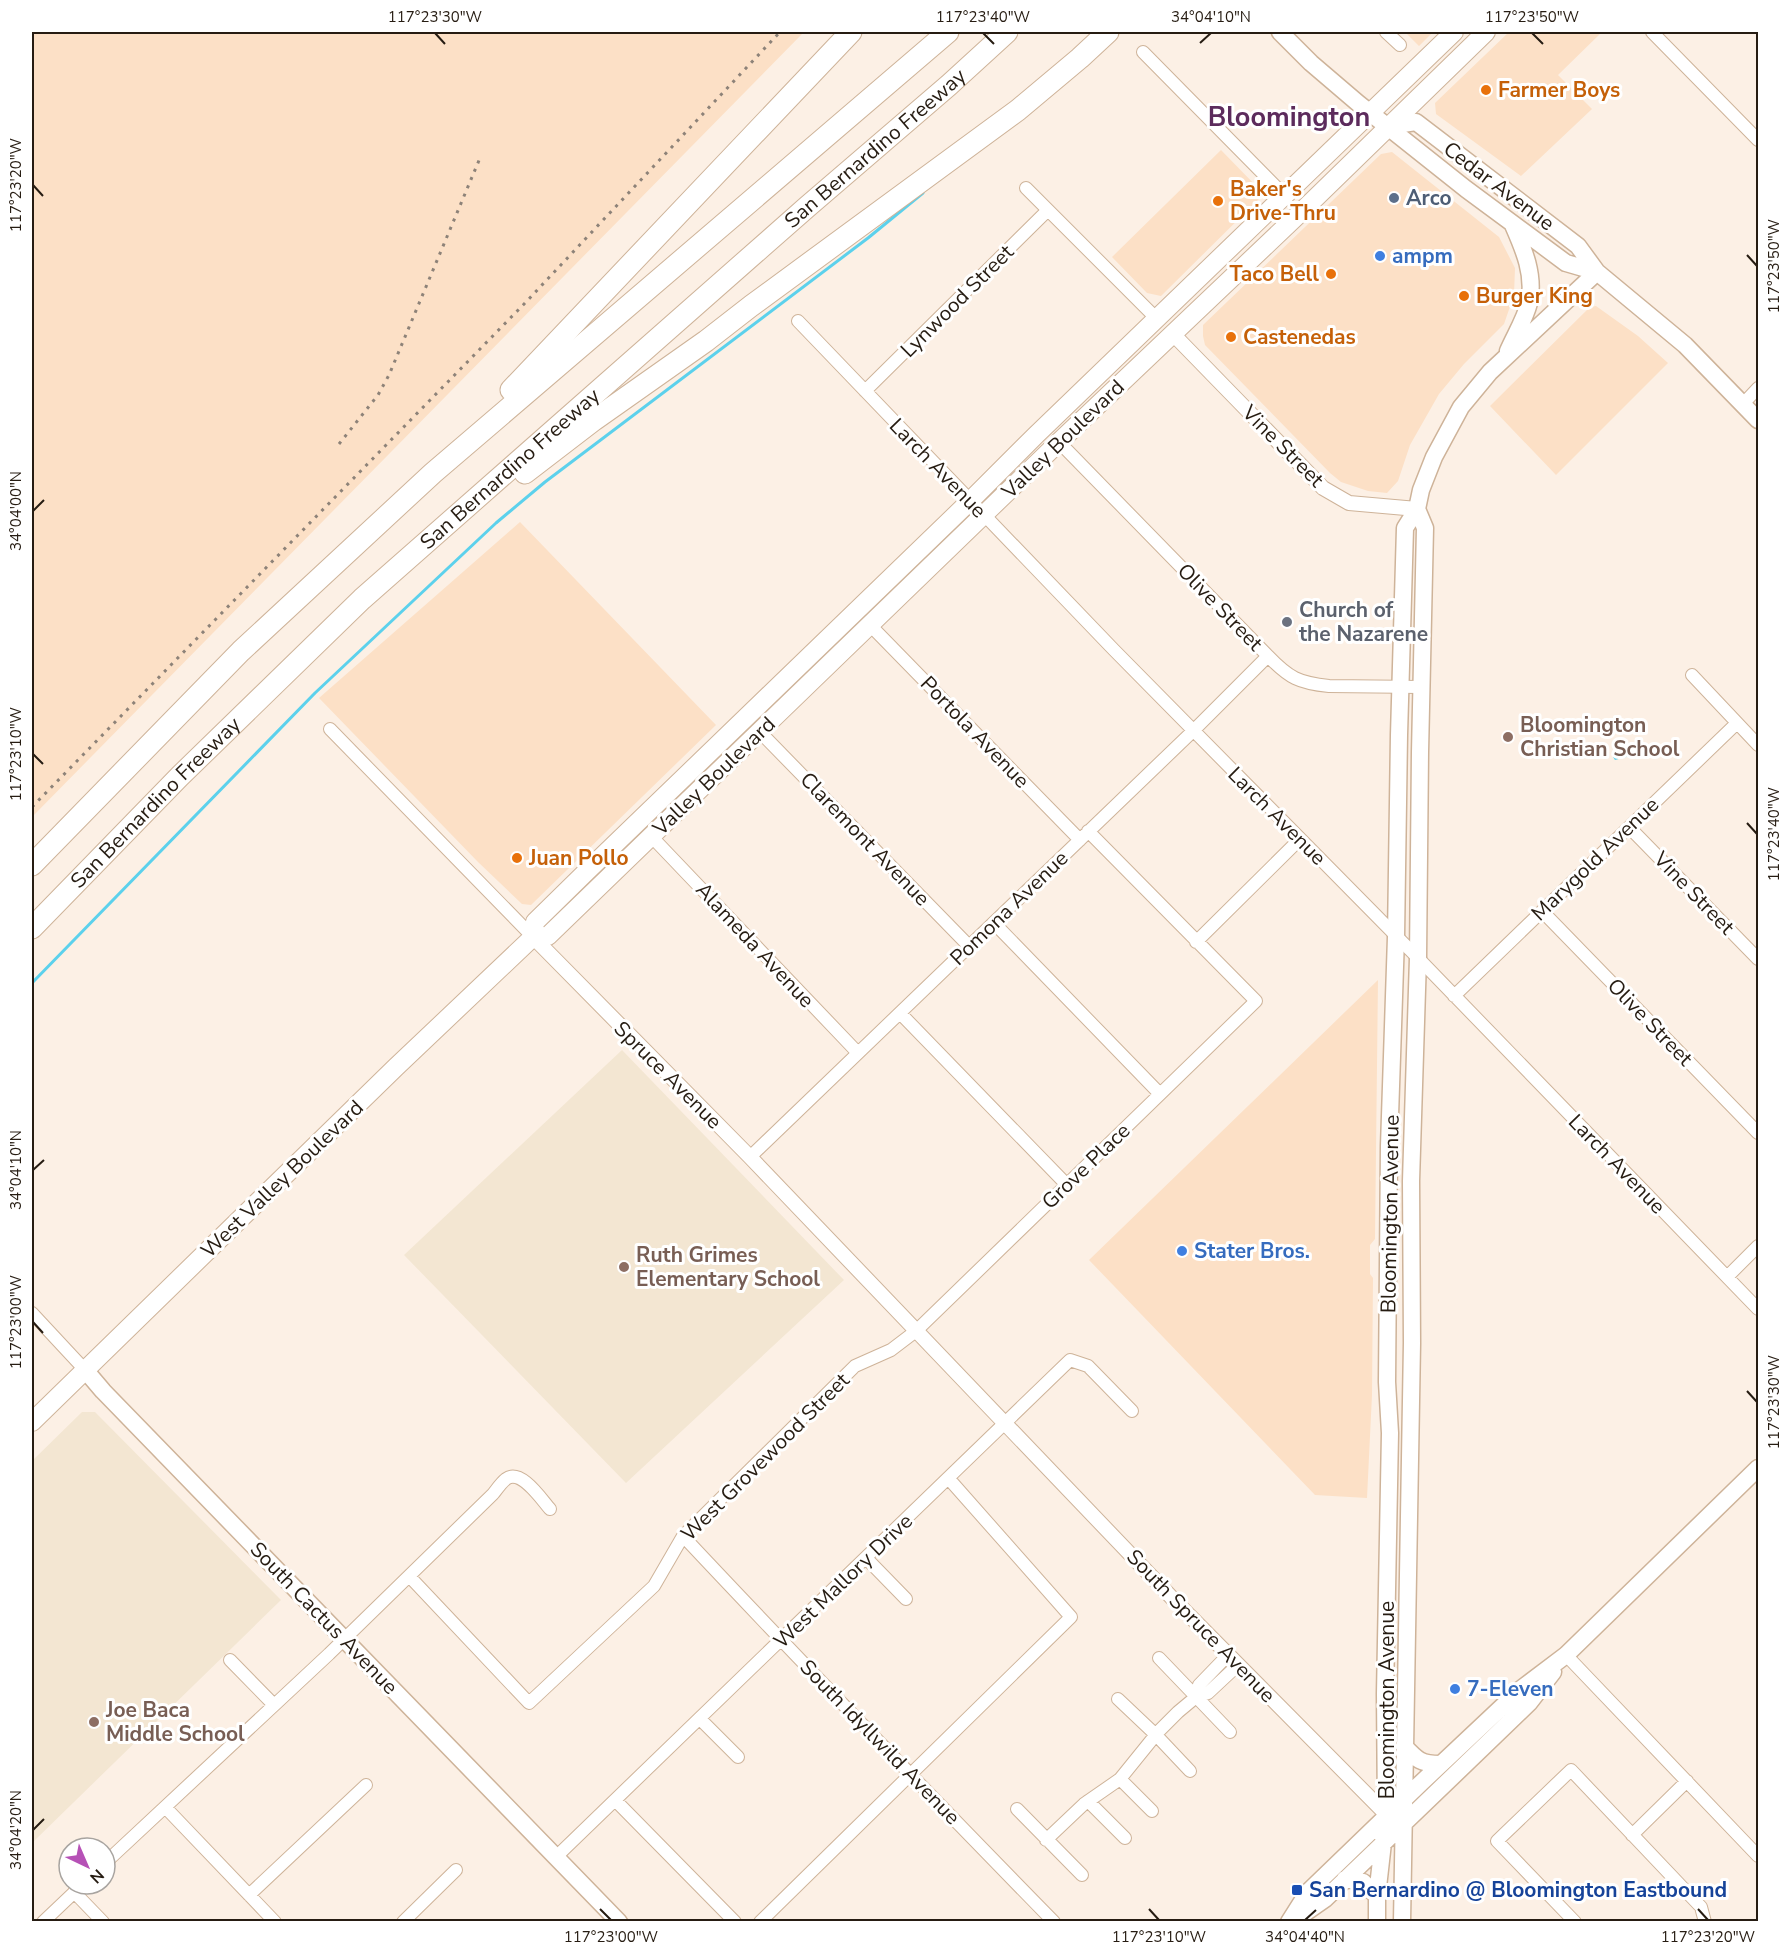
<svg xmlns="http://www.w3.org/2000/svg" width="1790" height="1953" font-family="'Nunito Sans',sans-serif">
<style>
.built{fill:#fce0c6}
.education{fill:#f3e6d2}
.water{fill:#5cd1ec}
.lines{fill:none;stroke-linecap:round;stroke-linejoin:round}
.stream{stroke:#5cd1ec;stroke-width:3}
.minor-casing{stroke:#ceb399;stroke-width:14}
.tertiary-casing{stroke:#ceb399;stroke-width:16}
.secondary-casing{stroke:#ceb399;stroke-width:19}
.primary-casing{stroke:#ceb399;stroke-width:20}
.motorway-casing{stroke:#ceb399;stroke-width:23}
.minor{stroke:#fff;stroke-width:12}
.tertiary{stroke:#fff;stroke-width:14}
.secondary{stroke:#fff;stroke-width:16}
.primary{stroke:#fff;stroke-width:18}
.motorway{stroke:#fff;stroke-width:21}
.rail{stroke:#8d8278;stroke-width:3;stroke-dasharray:3 6;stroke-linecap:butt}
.ticks{fill:none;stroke:#261c12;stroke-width:2}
.food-dot{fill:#e8710a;stroke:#fff;stroke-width:2}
.service-dot{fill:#5c6f8a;stroke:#fff;stroke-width:2}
.shop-dot{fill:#3f7fe0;stroke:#fff;stroke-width:2}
.worship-dot{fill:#6b7280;stroke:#fff;stroke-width:2}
.education-dot{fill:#8d6e63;stroke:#fff;stroke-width:2}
.transit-dot{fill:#1a4fb4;stroke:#fff;stroke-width:2}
.labels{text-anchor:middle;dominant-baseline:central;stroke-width:6;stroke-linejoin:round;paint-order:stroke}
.food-label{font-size:21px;font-weight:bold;fill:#c56008;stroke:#fff;text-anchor:start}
.street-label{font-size:21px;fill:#261c12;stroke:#fff}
.service-label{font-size:21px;font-weight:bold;fill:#4e5e75;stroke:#fff;text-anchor:start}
.shop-label{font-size:21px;font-weight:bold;fill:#366cbe;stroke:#fff;text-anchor:start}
.worship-label{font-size:21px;font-weight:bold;fill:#5b616d;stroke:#fff;text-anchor:start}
.education-label{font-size:21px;font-weight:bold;fill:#785e54;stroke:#fff;text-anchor:start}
.transit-label{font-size:21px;font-weight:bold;fill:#164399;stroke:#fff;text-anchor:start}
.district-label{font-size:27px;font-weight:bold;fill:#5c2b5c;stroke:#fff}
.neatline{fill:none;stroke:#261c12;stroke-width:2}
.ticks-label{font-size:15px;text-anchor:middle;fill:#261c12}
</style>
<rect width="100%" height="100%" fill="#fcf0e5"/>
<path class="built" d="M32,32h772l-772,785z
M1405,32h28l-14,14z
M1509,32h93l-44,43 34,34 -71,67 -85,-62 -1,-11z
M1221,150l39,40 2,6 -101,100 -14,-3 -35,-36z
M1392,152l107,85 16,31 -1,27 -10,29 -40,40 -25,30 -29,51 -12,36 -11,12 -19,-2 -27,-9 -11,-9 -125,-128 -2,-9v-11l178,-171z
M1596,306l42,30 30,27 -112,112 -66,-69 100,-99z
M520,522l196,203 -185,180 -9,-1 -44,-42 -159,-164z
M1378,980l-3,259 -5,6v29l3,4 -1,117 -5,103 -52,-3 -226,-235z"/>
<path class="education" d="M622,1050l222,230 -218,203 -222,-228z
M82,1412h13l186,188 -249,243v-382z"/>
<path class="water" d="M1629,748l1,8 -15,4 -2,-3v-6z"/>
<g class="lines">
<path class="stream" d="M32,983l283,-290 181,-170 49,-41 323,-244 55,-45"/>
<defs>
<path id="minor" d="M1386,32l14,13
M1652,32l106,108
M1143,52l142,144
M1026,188l131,131
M798,321l316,329 304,308 340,351
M865,391l183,-181
M1743,404l15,-16
M1059,442l209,214c21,22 31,27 61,30l92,1
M870,625l210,215
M1692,675l66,70
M330,729l203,208
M760,732l209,214
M1629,827l129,132
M651,836l207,217
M1542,911l216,222
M994,923l166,171
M1196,942l104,-103
M1454,996l283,-273
M900,1013l167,172
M750,1157l443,-426 75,-75
M1727,1277l31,-31
M32,1313l54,58
M683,1536c122,130 246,258 371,386
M866,1558l40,41
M409,1576l120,127 125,-117 29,-50 172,-170 36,-16 25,-19 340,-330 -168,-170
M1566,1655l192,201
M1159,1658l71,74
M230,1660l44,45
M1196,1697l3,-12 29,-30
M1118,1699l38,36 34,36
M700,1719l38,38
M1120,1779l32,32
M616,1801l119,121
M1088,1801l37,37
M165,1807l110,115
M1017,1809l65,66
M1632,1835l55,-54
M1046,1840l38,-36 36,-25 38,-47 20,-20 18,-15 12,-4 30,-28
M556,1857l514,-497 18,6 44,45
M105,1863l224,-209 164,-160c4,-5 8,-11 13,-15 15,-11 35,20 44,30
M74,1892l29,30
M249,1895l117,-110
M43,1922l40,-38
M403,1922l53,-52
M760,1922l311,-305 -122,-138
M1575,1922l-78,-81 74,-71 130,137 4,15"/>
<path id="tertiary" d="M1173,334l150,154 26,15 68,6
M533,937l217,220 424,443 216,218"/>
<path id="secondary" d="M1280,32l31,31 48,41 107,85 100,74 31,9
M1389,126l27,-4 162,124 19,26 88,73 73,75
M1508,351c7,-16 17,-32 21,-48 6,-28 -5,-53 -16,-78
M86,1371l17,20 516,531
M1404,1746c13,14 17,18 36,18
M1345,1879l18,3 14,14
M1289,1922l19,-30 113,-109 100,-94 45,-34 192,-187
M1292,1922l33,-23 97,-93 107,-103 24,-31
M1377,1922v-26l9,-80 -1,-122 5,-261 -3,-51 2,-236 7,-209 3,-202 6,-207 12,-19 4,-19 13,-33 27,-50 29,-35 107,-100
M1402,1922l10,-579 -1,-162 7,-223 2,-206 5,-224 -8,-19"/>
<path id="primary" d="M533,937l15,-1 511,-494 241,-229 186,-181
M533,937l2,-15 51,-50 384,-371 66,-66 418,-403
M32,1422l364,-355 137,-130"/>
<g id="motorway">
<path d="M511,390l340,-358"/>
<path d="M525,473l69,-53 112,-79 45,-35 267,-196 62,-52 28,-26"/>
<path d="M32,865l209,-214 192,-178 515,-441"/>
<path id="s1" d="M32,928l148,-152 182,-177 445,-392 142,-122 58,-53"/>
</g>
</defs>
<use href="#minor" class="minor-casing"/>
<use href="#tertiary" class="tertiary-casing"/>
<use href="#secondary" class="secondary-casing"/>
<use href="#primary" class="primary-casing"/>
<use href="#motorway" class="motorway-casing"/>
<use href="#minor" class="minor"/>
<use href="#tertiary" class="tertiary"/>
<use href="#secondary" class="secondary"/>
<use href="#primary" class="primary"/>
<use href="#motorway" class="motorway"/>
<path class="rail" d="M339,444l39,-49 11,-20 91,-217
M32,807l494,-505 254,-270"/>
</g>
<path class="ticks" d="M435,33l10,11M983,33l11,11M1532,33l11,11M1200,43l11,-10M33,185l10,11M1747,255l10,11M33,511l11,-11M33,754l10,10M1747,823l10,11M33,1170l11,-10M33,1322l10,11M1747,1391l10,11M33,1830l11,-11M600,1909l11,11M1149,1909l10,11M1698,1909l10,11M1305,1920l11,-10"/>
<g class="food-dot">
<circle cx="1486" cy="90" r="6"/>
<circle cx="1218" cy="201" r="6"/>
<circle cx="1331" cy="274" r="6"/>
<circle cx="1464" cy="296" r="6"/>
<circle cx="1231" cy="337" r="6"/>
<circle cx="517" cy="858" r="6"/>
</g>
<circle class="service-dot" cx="1394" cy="198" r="6"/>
<g class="shop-dot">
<circle cx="1380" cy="256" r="6"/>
<circle cx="1182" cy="1251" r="6"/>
<circle cx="1455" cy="1689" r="6"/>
</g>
<circle class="worship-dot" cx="1287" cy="622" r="6"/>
<g class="education-dot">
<circle cx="1508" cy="737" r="6"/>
<circle cx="624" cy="1267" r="6"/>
<circle cx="94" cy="1722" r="6"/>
</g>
<rect class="transit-dot" x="1291" y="1884" width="12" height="12" rx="3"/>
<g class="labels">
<g class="food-label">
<text x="1498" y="90">Farmer Boys</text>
<text x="1230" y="189">Baker's<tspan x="1230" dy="24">Drive-Thru</tspan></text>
<text x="1319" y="274" text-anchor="end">Taco Bell</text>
<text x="1476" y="296">Burger King</text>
<text x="1243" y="337">Castenedas</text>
<text x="529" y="858">Juan Pollo</text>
</g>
<g class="street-label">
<text stroke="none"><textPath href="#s1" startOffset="1149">San Bernardino Freeway</textPath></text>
<text transform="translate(1499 186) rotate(37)">Cedar Avenue</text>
<text transform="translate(957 301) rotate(-45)">Lynwood Street</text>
<text transform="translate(1063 439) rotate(-44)">Valley Boulevard</text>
<text transform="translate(1283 446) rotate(45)">Vine Street</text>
<text transform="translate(938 468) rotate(46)">Larch Avenue</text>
<text stroke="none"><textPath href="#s1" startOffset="663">San Bernardino Freeway</textPath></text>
<text transform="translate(1220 607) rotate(46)">Olive Street</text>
<text transform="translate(975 732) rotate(46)">Portola Avenue</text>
<text transform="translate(714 776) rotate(-44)">Valley Boulevard</text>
<text stroke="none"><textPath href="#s1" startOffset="176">San Bernardino Freeway</textPath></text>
<text transform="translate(1277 816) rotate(45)">Larch Avenue</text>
<text transform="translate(865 839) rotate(46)">Claremont Avenue</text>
<text transform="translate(1595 859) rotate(-44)">Marygold Avenue</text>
<text transform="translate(1694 893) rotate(46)">Vine Street</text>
<text transform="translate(1009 908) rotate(-44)">Pomona Avenue</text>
<text transform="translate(755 945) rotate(47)">Alameda Avenue</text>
<text transform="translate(1650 1022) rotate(46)">Olive Street</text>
<text transform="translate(668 1075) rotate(45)">Spruce Avenue</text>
<text transform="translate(1617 1164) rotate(46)">Larch Avenue</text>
<text transform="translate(1086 1166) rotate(-44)">Grove Place</text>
<text transform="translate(282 1179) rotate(-44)">West Valley Boulevard</text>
<text transform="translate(1390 1214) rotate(-89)">Bloomington Avenue</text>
<text transform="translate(765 1457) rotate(-45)">West Grovewood Street</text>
<text transform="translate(843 1581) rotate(-44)">West Mallory Drive</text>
<text transform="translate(324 1618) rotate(46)">South Cactus Avenue</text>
<text transform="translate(1201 1626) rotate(46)">South Spruce Avenue</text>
<text transform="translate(1387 1700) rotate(-90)">Bloomington Avenue</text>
<text transform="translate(880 1742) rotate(46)">South Idyllwild Avenue</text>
</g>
<g class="service-label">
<text x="1406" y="198">Arco</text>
</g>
<g class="shop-label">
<text x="1392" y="256">ampm</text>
<text x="1194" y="1251">Stater Bros.</text>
<text x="1467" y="1689">7-Eleven</text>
</g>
<g class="worship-label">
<text x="1299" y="610">Church of<tspan x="1299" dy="24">the Nazarene</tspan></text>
</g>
<g class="education-label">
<text x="1520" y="725">Bloomington<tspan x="1520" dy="24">Christian School</tspan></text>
<text x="636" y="1255">Ruth Grimes<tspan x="636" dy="24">Elementary School</tspan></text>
<text x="106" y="1710">Joe Baca<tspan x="106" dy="24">Middle School</tspan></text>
</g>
<g class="transit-label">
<text x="1309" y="1890">San Bernardino @ Bloomington Eastbound</text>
</g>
<g class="district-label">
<text x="1289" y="117">Bloomington</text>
</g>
</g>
<rect width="1790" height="1953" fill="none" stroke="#ffffff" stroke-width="66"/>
<g transform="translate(87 1866) rotate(136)"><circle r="28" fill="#ffffff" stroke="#a8a4a0" stroke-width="1.5"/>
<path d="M0-4.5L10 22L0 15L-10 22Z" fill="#b651b6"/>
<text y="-9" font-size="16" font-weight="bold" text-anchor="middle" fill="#261c12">N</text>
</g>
<rect x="33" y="33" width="1724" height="1887" class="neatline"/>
<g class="ticks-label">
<text x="435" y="22">117°23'30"W</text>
<text x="983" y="22">117°23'40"W</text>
<text x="1211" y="22">34°04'10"N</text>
<text x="1532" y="22">117°23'50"W</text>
<text transform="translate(16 185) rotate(-90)" y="5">117°23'20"W</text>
<text transform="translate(1774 266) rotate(-90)" y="5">117°23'50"W</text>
<text transform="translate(16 511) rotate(-90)" y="5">34°04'00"N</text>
<text transform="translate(16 754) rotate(-90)" y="5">117°23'10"W</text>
<text transform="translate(1774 834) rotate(-90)" y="5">117°23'40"W</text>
<text transform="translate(16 1170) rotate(-90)" y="5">34°04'10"N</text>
<text transform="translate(16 1322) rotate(-90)" y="5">117°23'00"W</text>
<text transform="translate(1774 1402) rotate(-90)" y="5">117°23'30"W</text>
<text transform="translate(16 1830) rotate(-90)" y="5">34°04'20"N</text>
<text x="611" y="1942">117°23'00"W</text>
<text x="1159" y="1942">117°23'10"W</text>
<text x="1305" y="1942">34°04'40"N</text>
<text x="1708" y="1942">117°23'20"W</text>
</g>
</svg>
